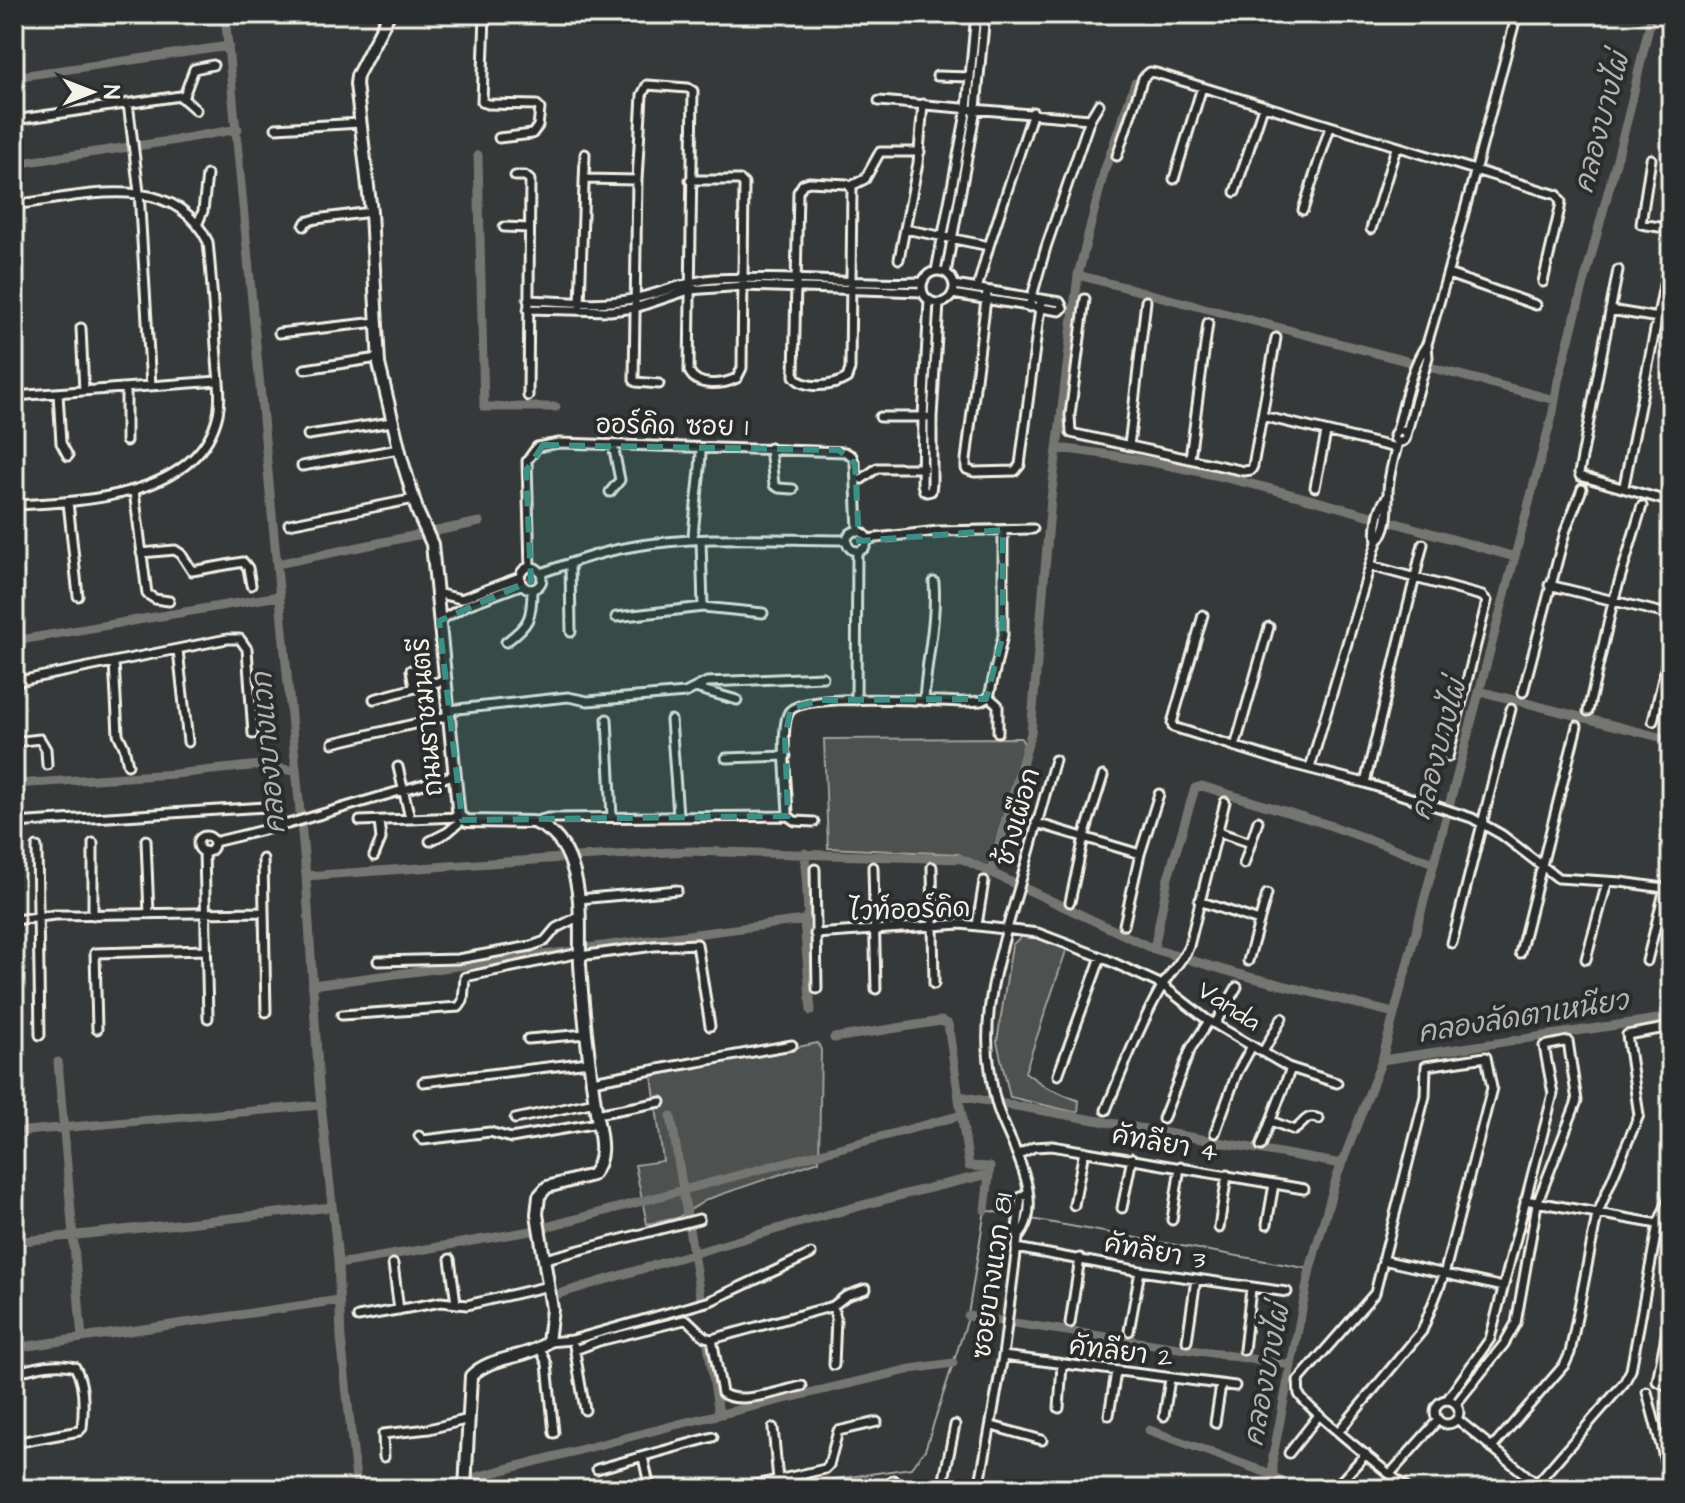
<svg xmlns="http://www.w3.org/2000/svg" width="1685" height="1503" font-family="'Architects Daughter','Playpen Sans Thai',sans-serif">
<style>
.green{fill:#4e514f;stroke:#a1a19c;stroke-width:2}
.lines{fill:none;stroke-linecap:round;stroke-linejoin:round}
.stream{stroke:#a8a7a1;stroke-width:2}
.canal{stroke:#757572;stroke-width:9}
.street-casing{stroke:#f4f1e8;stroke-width:13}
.secondary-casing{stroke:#f4f1e8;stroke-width:16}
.street{stroke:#2a2d2e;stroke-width:7}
.secondary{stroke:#2a2d2e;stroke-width:10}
.marked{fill:#3d8f86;fill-opacity:0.2;stroke:#3d8f86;stroke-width:6;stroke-dasharray:16 10;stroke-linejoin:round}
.labels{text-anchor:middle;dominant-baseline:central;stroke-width:8;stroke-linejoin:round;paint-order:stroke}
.street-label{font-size:26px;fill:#f4f1e8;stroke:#2a2d2e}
.water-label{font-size:28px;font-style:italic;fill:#b4b3ad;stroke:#2a2d2e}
</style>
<rect width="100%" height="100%" fill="#363939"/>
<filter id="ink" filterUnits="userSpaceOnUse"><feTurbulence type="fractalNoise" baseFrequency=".0125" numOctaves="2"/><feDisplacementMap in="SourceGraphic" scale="16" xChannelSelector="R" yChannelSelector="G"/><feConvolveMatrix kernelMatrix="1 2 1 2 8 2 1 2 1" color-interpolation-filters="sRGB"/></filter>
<g filter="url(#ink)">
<path class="green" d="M1021,738l3,6 -35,124 -31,-14 -130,-6 -4,-109z
M1044,934l24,11 -43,127 21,15 33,14 -1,12 -68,-16 -13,-55 15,-97 11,-10z
M818,1043l3,7 -2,111 -111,38 -31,19 -30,6 -12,-59 28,-4 -11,-85z"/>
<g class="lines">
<path class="stream" d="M1020,1217l290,52
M792,1489l44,-10 75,-11 14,-18 42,-129 18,-111 29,6"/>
<path class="canal" d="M225,14l81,862 13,209 19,175 3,78 16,151
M14,77l215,-31
M478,155l6,252h72
M14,164l156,-23 68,-12
M1078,275l477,125
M1057,448c156,17 307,67 458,109
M277,564l203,-42
M14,641l265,-45
M1479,691l192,49
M14,784l161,-10 85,-9 35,6
M992,873l39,-140 20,-234 27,-224 26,-103 31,-89
M306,876l270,-19 114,-6 272,8 192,90 80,24 160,40
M804,920l7,91
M587,948l217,-28 4,-6 -3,-61
M1154,949l14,-71 27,-90 7,-2 124,38 108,39
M312,985l261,-34
M834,1038l107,-17 7,3 21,142 21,1 -5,43
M1382,1060l289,-43
M58,1062l24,276
M959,1096l383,68
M671,1116l16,99
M14,1132l307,-27
M689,1228l11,68
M14,1242l318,-35
M338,1264l193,-33 431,-116
M555,1295c144,-43 287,-88 434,-121
M968,1316l323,49
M708,1345l11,69
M14,1348l325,-48
M1149,1430l124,45
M430,1489l249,-65 232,-55 42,-6
M1288,1489l-15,-14v-19l37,-187 26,-90 46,-119 171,-648 5,-31 70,-264 24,-103"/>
<defs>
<path id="street" d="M485,14l-3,88 6,2 49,1 3,4 -2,17 -6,8 -33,4
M937,76l33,1
M184,96l10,-27 19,-4
M879,101l211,18 -44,128 -17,60
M128,103l11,89 12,194
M1090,119l9,-15
M14,120l166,-24 16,14
M276,128l84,-5
M1117,156l26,-78 7,-6 6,1 401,122 4,7 -1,6 -17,74
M1651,159l-10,65 30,5
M515,176h10l5,4 -2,216
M584,179l53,1
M1174,179l28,-92
M809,182l38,2 5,5 -2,180 -3,9c-14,9 -43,12 -53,-2l4,-184 5,-8z
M851,186l14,-7 15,-27h40
M1235,192l28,-85
M14,205c65,-8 159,-37 194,37 4,39 6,78 9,117 1,18 5,37 1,55 -19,84 -137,88 -204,91
M1303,210l27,-83
M198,223l5,-12 4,-36
M304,226l2,-4 10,-3 55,-7
M504,227l25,1
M905,229l84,17 44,-134
M1371,229l25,-81
M899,259l19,-96 5,-59
M1618,270l-39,203 1,3 84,24 7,-2
M936,271l31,-163 9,-94
M922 287a16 16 0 1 1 32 0a16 16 0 1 1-32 0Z
M946,273l30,-165 9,-94
M1448,274l88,31
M977,289l12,-43
M987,291l-21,169v9l8,3 41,-1 5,-6 21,-165
M952,294l108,17 3,-3 -3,-6 -106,-17
M1085,299l-15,116 1,18 173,38 7,-1 2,-4 23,-128
M528,300c35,1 69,6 104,-1 28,-5 53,-18 82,-20 70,-4 139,6 208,3
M929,300l-6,117 -1,67 2,7 3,1 4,-1 1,-7v-67l7,-114
M580,305l5,-151
M528,309l82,2 25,-3 54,-18 54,-4 179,6
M1610,310l61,10
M81,328l3,63
M279,333l98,-11
M305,369l73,-11
M659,384l-23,-2 -2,-2 3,-200 5,-85 5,-10 41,3 5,3 -4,280c8,17 33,14 48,7l5,-10 2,-184 -4,-4h-50
M126,388v53
M58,393l3,50 7,13
M14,396l204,-15
M1262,416l134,32
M880,417h46
M1394 436a6 6 0 1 1 12 0a6 6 0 1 1-12 0Z
M1397,430c8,-28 13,-62 30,-86 33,-109 60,-220 90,-330
M308,435l84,-13
M1406,435l22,-78 -1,-13
M1129,446l17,-145
M770,448l4,37 5,3 14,1
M1190,458l18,-135
M302,466l97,-17
M862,479l15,-11h47
M1624,486l42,-211
M1315,487l11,-54
M134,491l13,103 8,5 14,2
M610,492l10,-12 -7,-35
M68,502l10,94
M289,524l125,-25
M847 541a10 10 0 1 1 20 0a10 10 0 1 1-20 0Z
M867,539l71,-8 95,-2
M693,540c1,-31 8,-61 8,-92
M701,540l2,67
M1377,542c-2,-13 1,-36 11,-46
M141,553l34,-3 6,4 11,17 51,-9 5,6 3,17
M570,563l1,69
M1371,566l111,30 5,5 -39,156
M520 578a11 11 0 1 1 22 0a11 11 0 1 1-22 0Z
M530,567l-3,-106 10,-14 22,-4 286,9 7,4 3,8 3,67
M541,573c29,-10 59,-21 89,-26 71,-13 145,-7 217,-7
M1549,585l122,30
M436,593l25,6 59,-22
M1203,615l-31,108 1,4 115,36 77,20 107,35 30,17 56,43 63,4 50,7
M616,617l87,-10 60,6
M439,621l28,-16 54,-20
M506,642c23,-17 26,-24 26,-52
M178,650l10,92
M114,662l4,72 6,13 4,18
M411,670l3,17
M14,682l213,-43h13l7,10 6,85
M695,688l42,12
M1523,692l42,-160 17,-43
M989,697l9,8v27
M374,699l71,-19
M856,700l1,-148
M924,701c2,-41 13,-78 10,-119
M448,710l120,-13 20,4 97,-8 22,-11 116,-5
M1588,711l25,-109 29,-96
M607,719l5,98
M671,720l7,95
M1653,721l18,-77
M14,742l26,-3 6,10 1,16
M333,743l115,-27
M1235,747l34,-120
M726,758l60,-2
M398,767l11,47
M1310,768l67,-226c12,-14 11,-32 11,-49 0,-17 6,-35 10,-51
M1365,783l58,-239
M788,816c0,-22 -9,-88 1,-104 12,-20 148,-11 176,-10l16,-1 8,-4 14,-62v-105
M788,816l7,5 19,1
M360,821l99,-4
M533,822l15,-4 240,-2
M14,823l252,-16
M1036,823l104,31
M1218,832l33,11
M198 844a8 8 0 1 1 16 0a8 8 0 1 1-16 0Z
M146,840l3,74
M430,841l18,-9 14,-12
M214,842l74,-18 166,-49
M93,843v72
M37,847l3,188
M204,851l4,167
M374,856l7,-17 -2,-18
M263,859l3,153
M1244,864l14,-43
M873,867l3,122
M932,867l2,117
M815,869l2,120
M579,899l98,-9
M1199,901l60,20
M1070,902l14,-65 19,-61
M14,920l41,-5 209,-3
M977,925l7,-44
M1124,925l16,-71 19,-60
M815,934l146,-10 77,9 63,24 61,28 44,34 82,48 49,16
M1452,943l59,-234
M1520,953l57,-227
M580,956l74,-10 43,-2 13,82
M1586,959l21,-76
M378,961l80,-2 73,-13 14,-5 11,-13 24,-12
M1248,961l19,-67
M1647,961l18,-73
M342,1015l117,-8 4,-6 2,-24 115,-24
M1215,1024l22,-37
M97,1029l-2,-76 111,-3
M528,1039l58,-5
M1263,1052l19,-34
M1058,1075l43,-118
M592,1081l200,-36
M423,1082l166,-20
M1106,1110c17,-41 33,-83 55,-122 8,-15 21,-26 28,-42l36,-144
M596,1114l65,-12
M515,1119l80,-17
M1163,1119l28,-71 18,-27
M1271,1121l23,9c11,-6 11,-17 25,-11
M1215,1133l22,-60 15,-27
M419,1136l4,4 67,-8 21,6 87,-15
M1261,1146l30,-78
M1019,1154l15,-7 18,-1 252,43
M1525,1200l133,24
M1074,1205l10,-54
M1122,1208l10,-50
M1172,1220l8,-53
M1267,1224l7,-40
M1219,1228l8,-53
M1018,1238c28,-35 -3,-86 -17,-121 -6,-14 -9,-32 -11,-47 -10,-63 13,-126 30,-186 12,-41 23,-83 35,-124
M1016,1248l124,23 147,21
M450,1259l6,44
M545,1259l154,-40
M1383,1260l120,27
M393,1264l6,46
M833,1306l13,-10 20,-7
M1671,1310l-14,71 14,7
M358,1317l83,-15 26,3 82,-19
M1070,1323l10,-65
M1129,1331l11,-60
M712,1339l10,54c17,13 60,-3 80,-7
M1187,1341l9,-62
M548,1342l24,-2 138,-39 101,-47
M574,1346l11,64
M540,1348l7,16 7,69
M575,1350l24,-9 85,-21 4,1 17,16 7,2 121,-33 3,12 -2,47
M1244,1350l7,-61
M1003,1356l232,30
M14,1373c19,-5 42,-12 61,-6 10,17 9,42 7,61l-3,3 -65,12
M1647,1392l24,93
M1435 1412a12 12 0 1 1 24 0a12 12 0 1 1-24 0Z
M1447,1400l43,-61 63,-245 -9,-48 24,-5 9,60 -40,103 -21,119 -12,21 -48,60
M1059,1408l3,-43
M1109,1415l7,-43
M1164,1416l6,-37
M1457,1419l80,65
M1215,1423l6,-38
M992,1426l50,14
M773,1428l5,52
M1339,1431l83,-100 22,-56 48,-187 -6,-31 -60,9 -1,30 -50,197 -77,88c1,5 0,9 1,13 4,12 93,82 109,95
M1492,1448l73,-84 5,-11 27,-138 42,-100 -12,-80 44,-8
M1289,1453l30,-38
M384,1457l-1,-23 46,-5 40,-10
M643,1457l7,32
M597,1469l116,-32
M1390,1474l48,-54
M893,1480l2,9
M738,1489l87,-20 4,-4 9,-34 39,-9
M942,1489l13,-64
M979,1489l24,-133 15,-118 -1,-10 4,-31 6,-4
M1334,1489l32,-35
M1532,1489l92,-106 7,-13 27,-146 13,-30"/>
<path id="secondary" d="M389,14l-32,62 -1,8 15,128 8,152 23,96 16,53 14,31 26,264 1,9 8,4 66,1c20,7 33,24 39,44 11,32 7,65 8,98 3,49 9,98 16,147 3,22 12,44 -4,64l-45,12 -8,9 -2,18 15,95 -4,33c-23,18 -57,13 -77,34l-6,113"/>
</defs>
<use href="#street" class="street-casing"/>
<use href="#secondary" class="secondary-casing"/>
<use href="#street" class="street"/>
<use href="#secondary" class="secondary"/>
</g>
</g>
<path class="marked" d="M543,445l296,5 16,14 4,77 144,-11v105l-17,64 -164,1 -31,8 -6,29 3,79 -326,4 -23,-199 92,-40 -5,-110z"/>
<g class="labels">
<g class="street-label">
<text transform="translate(672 426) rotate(1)">ออร์คิด ซอย 1</text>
<text transform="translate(427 717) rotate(-95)">ถนนราชมนตรี</text>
<text transform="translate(1018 817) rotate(-74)">ช้างเผือก</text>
<text transform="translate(910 910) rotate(-2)">ไวท์ออร์คิด</text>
<text transform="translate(1229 1006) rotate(33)">Vanda</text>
<text transform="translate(1165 1144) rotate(10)">คัทลียา 4</text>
<text transform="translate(1155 1252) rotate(10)">คัทลียา 3</text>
<text transform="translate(993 1276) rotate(-82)">ซอยบางแวก 81</text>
<text transform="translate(1121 1352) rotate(7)">คัทลียา 2</text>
</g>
<g class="water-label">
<text transform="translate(1602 123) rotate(-75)">คลองบางไผ่</text>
<text transform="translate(1439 750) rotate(-75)">คลองบางไผ่</text>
<text transform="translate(269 753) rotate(-95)">คลองบางแวก</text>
<text transform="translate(1523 1017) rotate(-9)">คลองลัดตาเหนียว</text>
<text transform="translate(1267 1375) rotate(-79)">คลองบางไผ่</text>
</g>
</g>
<rect width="1685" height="1503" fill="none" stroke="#2a2d2e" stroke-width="48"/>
<rect x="24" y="24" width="1637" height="1455" fill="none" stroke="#f4f1e8" stroke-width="3" filter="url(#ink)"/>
<g transform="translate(92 92) rotate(90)" stroke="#2a2d2e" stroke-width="6" paint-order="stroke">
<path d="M0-6L14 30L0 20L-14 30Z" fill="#f4f1e8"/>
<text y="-12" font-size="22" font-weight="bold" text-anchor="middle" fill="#f4f1e8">N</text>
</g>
</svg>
